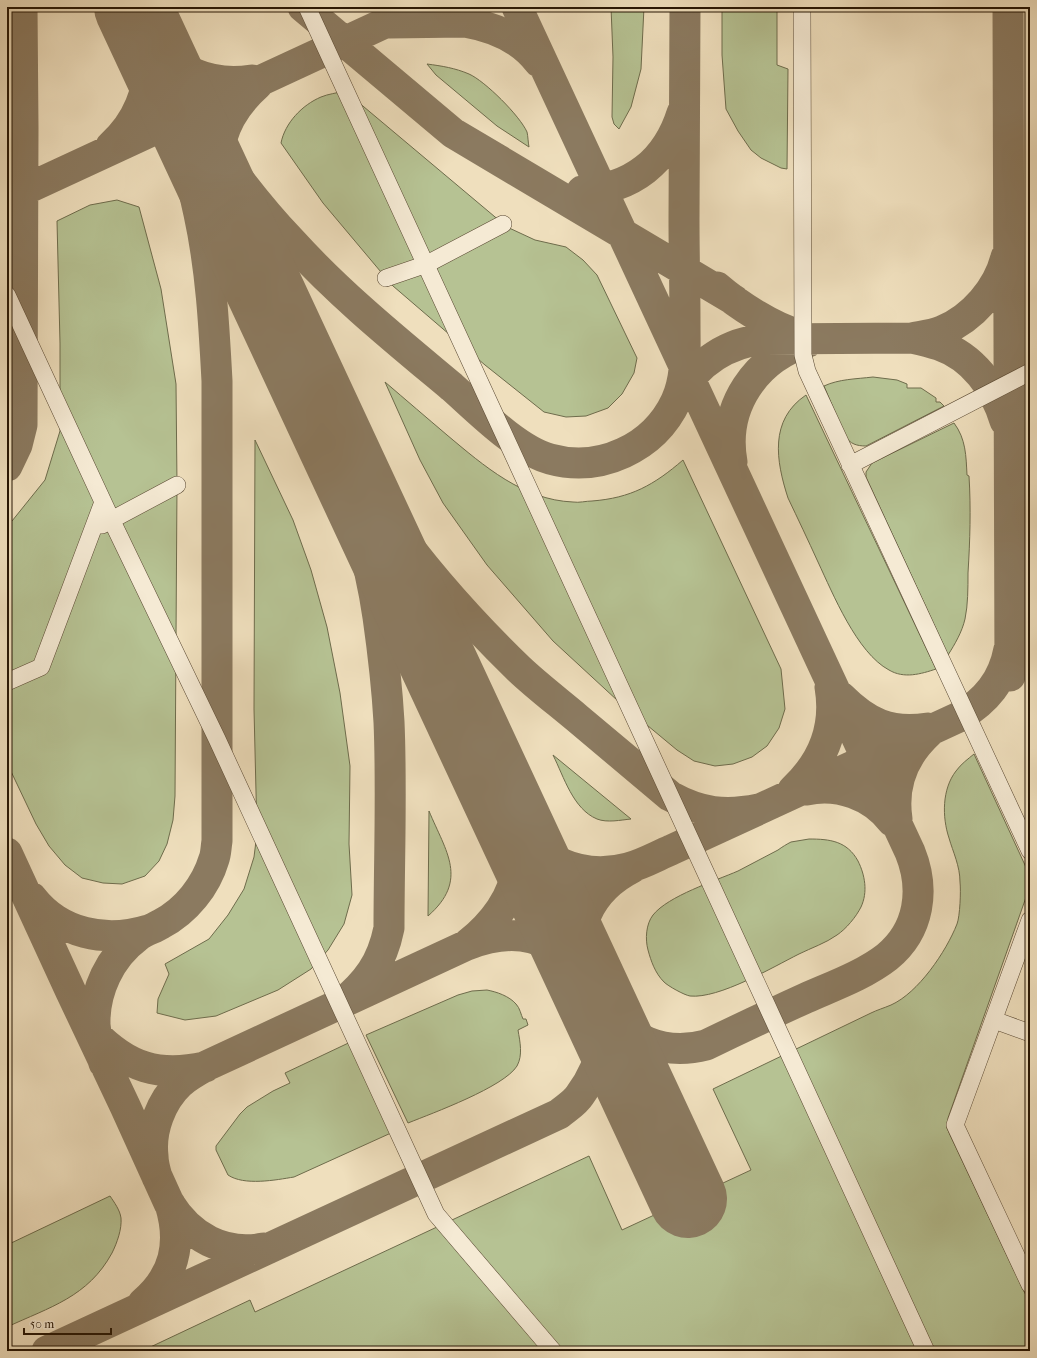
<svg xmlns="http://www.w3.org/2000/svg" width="1037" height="1358" font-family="'IM FELL French Canon',serif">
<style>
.green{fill:#b6c293;stroke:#6e6c4c}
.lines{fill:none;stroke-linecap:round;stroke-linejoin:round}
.taxiway{stroke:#8b7a60;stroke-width:31}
.runway{stroke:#8b7a60;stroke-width:78}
.minor-casing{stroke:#594832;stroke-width:18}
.minor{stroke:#f5ead4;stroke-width:17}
</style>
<rect width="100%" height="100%" fill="#efdfbd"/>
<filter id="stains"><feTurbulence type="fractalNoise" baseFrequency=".005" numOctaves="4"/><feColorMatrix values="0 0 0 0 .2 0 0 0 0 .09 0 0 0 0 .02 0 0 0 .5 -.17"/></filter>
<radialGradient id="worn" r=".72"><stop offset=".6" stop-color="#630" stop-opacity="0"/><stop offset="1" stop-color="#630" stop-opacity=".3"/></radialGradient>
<path class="green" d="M611,7h33l-3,62 -10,38 -12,22 -5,-5 -2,-7 1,-60z
M722,7h55v58l11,4 -1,100 -6,-1 -20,-10 -10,-8 -13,-19 -12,-22 -4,-54z
M427,64c15,2 28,4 42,10 16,7 51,42 58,58 1,4 1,10 2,15l-32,-21 -61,-51z
M345,91l162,136 28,13 31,7 17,13 14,15 40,83 -3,15 -12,21 -14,14 -22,8 -20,1 -22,-5 -59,-47 -92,-79 -7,-8 -63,-75 -42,-60c4,-20 21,-38 40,-46 7,-3 16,-4 24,-6z
M117,200l22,7 22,82 15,95 1,101 -2,311 -2,24 -6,24 -8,17 -14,15 -23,8 -19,-1 -21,-5 -17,-13 -16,-19 -13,-22 -29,-61v-239l5,-3 33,-41 15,-49v-88l-3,-122 33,-16z
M873,377l24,3 10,4v4h14l15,10v4h4l4,4 -78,40c-9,0 -16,-2 -21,-10l-21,-50c15,-7 32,-7 49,-9z
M385,382c21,18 42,36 62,53 37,31 76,65 126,67 6,1 13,-1 19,-1 39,-3 62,-16 91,-41l98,209 4,40 -6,19 -12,18 -15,11 -19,7 -18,2 -21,-5 -17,-11 -59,-49 -65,-60 -66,-76 -44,-62 -23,-43z
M806,395l130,274c-15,5 -32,10 -47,1 -32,-17 -56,-76 -71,-108 -10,-22 -20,-43 -30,-64 -12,-37 -19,-78 18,-103z
M954,423c12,16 12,33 13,52l2,1c2,32 1,65 -1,97 0,15 0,32 -3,46 -3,13 -10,25 -17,36l-82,-178v-5l6,-9z
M255,440l38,80 18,50 16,57 13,66 10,73 -1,78 3,51 -8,29 -16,26 -17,19 -33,21 -62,26 -31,4 -28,-7 1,-14 11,-25 -4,-10 44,-25 19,-24 16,-26 10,-32 3,-24 -3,-124z
M974,754l56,122v10l-82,232 -1,10 3,7 80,169v47h-888l108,-51 5,12 334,-156 33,74 129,-60 -38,-81 158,-76c6,-3 13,-5 20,-8 27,-12 55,-53 66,-81 3,-8 4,-33 3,-42 0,-16 -7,-30 -11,-44 -7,-21 -7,-49 7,-67 5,-7 12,-12 18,-17z
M553,755l78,64c-10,1 -24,4 -34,0 -24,-10 -33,-42 -44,-64z
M429,811c17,41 40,69 -1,105z
M809,839c21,0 38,2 49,22 7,14 10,31 3,46 -5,10 -15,22 -24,28 -11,8 -26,13 -38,19 -26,13 -80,45 -109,42 -6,-1 -22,-10 -26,-14 -9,-9 -13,-21 -16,-32 -3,-11 -2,-26 5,-35 15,-19 62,-34 85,-44 13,-7 27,-14 40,-21 4,-3 9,-6 13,-8 6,-1 12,-2 18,-3z
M487,990c10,2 22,6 29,14 4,4 5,11 7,15h3l2,6 -10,5c2,12 5,25 -1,36 -13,21 -84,47 -109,57l-42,-88 92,-40 14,-4z
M359,1038l43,90 -108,49c-18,3 -50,9 -66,-2l-12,-25v-4l24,-32 7,-7 26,-16 17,-8 -5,-10z
M110,1196c4,6 10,14 11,22 1,11 -4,25 -9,35 -24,44 -62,54 -105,74v-82z"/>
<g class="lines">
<path class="taxiway" d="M303,7l150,126 281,167
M517,7l393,845c15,37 10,78 -23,105 -23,18 -54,29 -81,41 -33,15 -67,31 -100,47 -45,12 -76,-7 -107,-39
M1008,7l2,669
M389,23l76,-1c29,5 56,16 74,40
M158,50c26,24 58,36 94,30
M159,62c25,37 49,75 75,111 18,24 37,47 57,68 49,54 106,100 161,146 26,23 65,63 98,72 50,14 104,-11 126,-58 11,-24 9,-51 9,-76 0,-36 -1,-71 -1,-106 0,-71 1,-141 1,-212
M111,146c26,-23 40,-56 37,-91
M582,191c50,-2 85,-30 100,-78
M7,198l393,-182 15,-9
M223,201c-12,-46 -2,-84 34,-116
M717,287c21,18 56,41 83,48
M912,338c9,2 18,4 27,7 34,12 56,42 66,76
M679,395c18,-33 50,-53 86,-56l147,-1c10,-2 20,-3 30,-7 31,-13 56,-42 64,-74
M322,413c22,66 46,134 56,204 5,35 9,70 11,105 3,69 0,138 0,206 -7,35 -22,55 -49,77
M348,457c46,79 106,149 171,212 18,17 39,33 58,49 31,26 62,52 93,78 31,17 55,20 89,13
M732,462c-10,-56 24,-104 76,-120
M7,466l10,-21 5,-20 1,-297 -1,-121
M841,697c26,26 49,37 87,31
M793,790c30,-28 44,-62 37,-103
M806,790c32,-7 66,5 86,31
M510,818c26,41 70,63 118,50 15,-4 29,-12 43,-18l288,-133c27,-16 44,-36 50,-68
M897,819c-5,-34 7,-64 32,-87
M7,853l64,139 54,114 44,97c21,34 55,53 95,45
M32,898c28,36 74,45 116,32
M468,944c24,-19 47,-47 49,-79 1,-15 -3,-32 -6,-46
M583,977c-12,-47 6,-87 49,-109
M94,1033c34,35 65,44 111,34
M104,1063c-4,-12 -8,-25 -9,-38 -1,-34 15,-68 42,-88 7,-6 16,-8 24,-13 25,-13 45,-38 53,-65 2,-5 2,-12 3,-18v-460c-3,-56 -6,-112 -18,-167 -7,-32 -14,-63 -24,-94 -10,-30 -21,-60 -32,-90
M157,1177c-2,-7 -4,-14 -4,-21 -3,-26 8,-55 27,-73 8,-7 17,-12 26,-17l261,-121c49,-19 85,-10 116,32
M143,1303c32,-27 39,-60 27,-99
M47,1351l512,-237c7,-6 16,-11 21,-19 11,-15 21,-36 23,-54 0,-12 -2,-24 -4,-35"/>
<path class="runway" d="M133,7l555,1192"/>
<defs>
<path id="minor" d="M307,7l619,1344
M802,7l1,348 4,16 223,480
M386,278l41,-14 76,-40
M7,295l104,224 106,220 219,475 117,137
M850,465l180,-93
M102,525l75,-40
M7,682l34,-15 62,-165
M1030,920l-75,205 75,160
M994,1020l36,13"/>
</defs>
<use href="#minor" class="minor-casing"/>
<use href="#minor" class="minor"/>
</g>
<rect width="1037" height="1358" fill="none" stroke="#efdfbd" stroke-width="24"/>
<rect x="8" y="8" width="1021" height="1342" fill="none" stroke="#271604" stroke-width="2"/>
<rect x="12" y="12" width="1013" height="1334" fill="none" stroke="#271604"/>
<path d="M24 1328v6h87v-6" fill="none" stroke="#271604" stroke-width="2"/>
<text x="30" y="1328" font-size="12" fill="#271604" stroke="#f5ead4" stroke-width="3" paint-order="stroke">50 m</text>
<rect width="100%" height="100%" filter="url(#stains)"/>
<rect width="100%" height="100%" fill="url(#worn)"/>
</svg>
